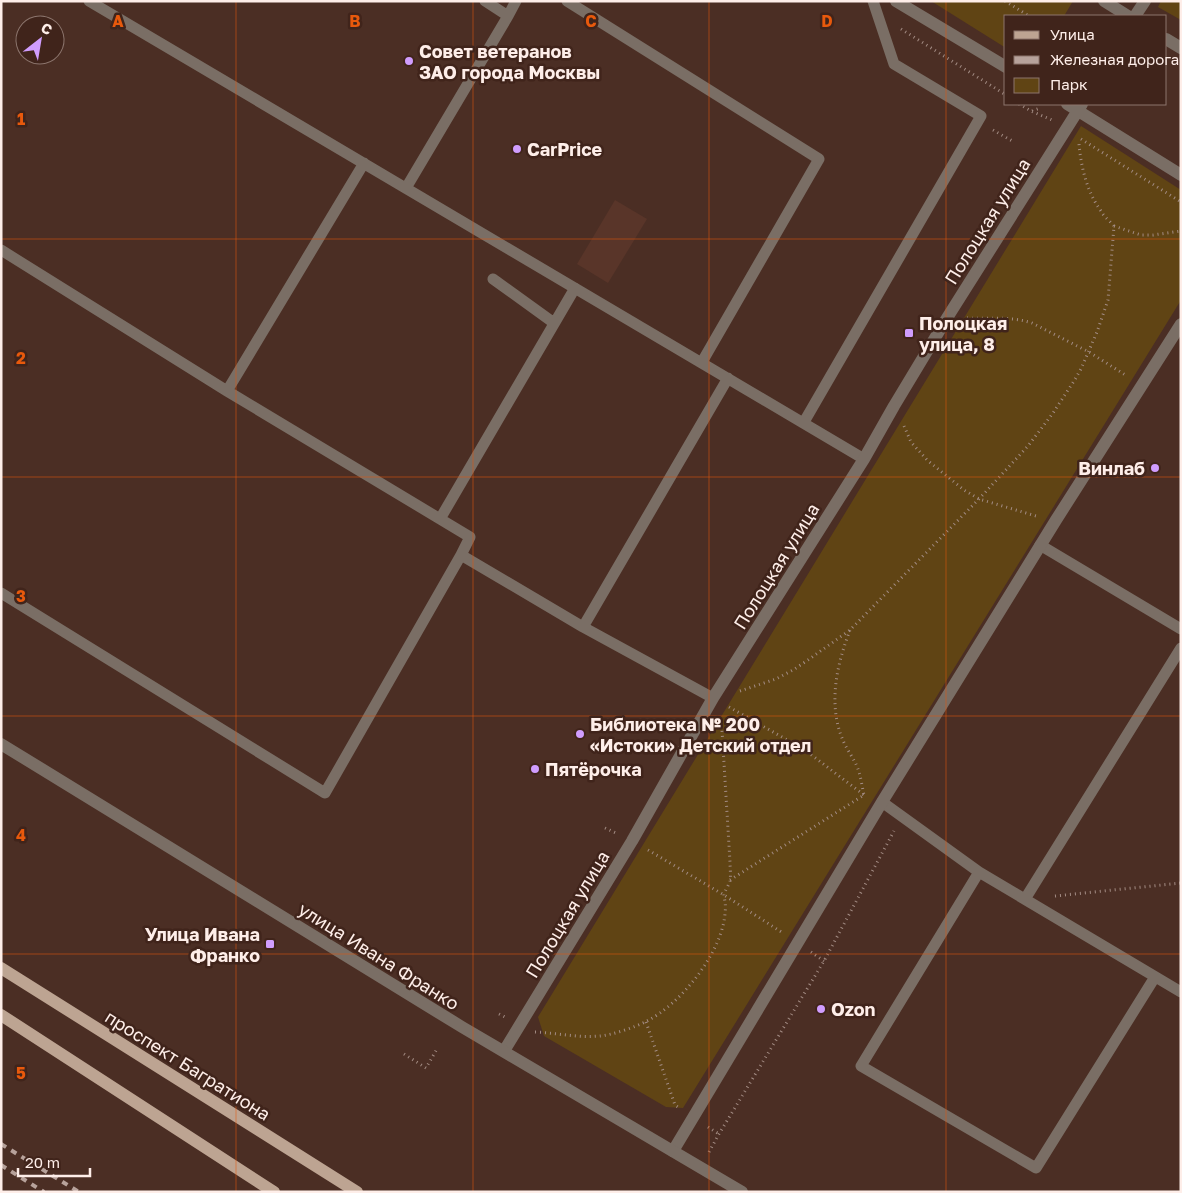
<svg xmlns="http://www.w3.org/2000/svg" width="1182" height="1193" font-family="'Golos Text',sans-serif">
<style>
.built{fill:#593529}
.green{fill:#604414}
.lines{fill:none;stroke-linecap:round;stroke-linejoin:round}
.path{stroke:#a38c84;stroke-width:3;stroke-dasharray:1 4;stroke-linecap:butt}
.service{stroke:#7a6e65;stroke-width:11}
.minor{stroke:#7a6e65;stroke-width:12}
.tertiary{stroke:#7a6e65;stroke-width:12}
.primary{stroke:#bda492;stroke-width:12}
.rail{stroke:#b7a29b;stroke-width:4;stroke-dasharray:6 6;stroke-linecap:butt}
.grid{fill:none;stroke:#e8590c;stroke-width:1;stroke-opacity:0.55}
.poi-dot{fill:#d09dfe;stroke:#40241b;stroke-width:2}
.labels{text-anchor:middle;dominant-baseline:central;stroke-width:5;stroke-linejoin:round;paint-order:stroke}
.poi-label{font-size:18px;font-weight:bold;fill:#feeee9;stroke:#40241b;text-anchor:start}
.street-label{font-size:18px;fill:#feeee9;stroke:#40241b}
.grid-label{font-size:16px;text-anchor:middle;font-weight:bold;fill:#e8590c;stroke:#40241b;stroke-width:5;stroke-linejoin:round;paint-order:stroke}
</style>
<rect width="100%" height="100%" fill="#4b2e24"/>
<path class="built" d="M615,200l32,19 -39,64 -31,-19z"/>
<path class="green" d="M931,1h142l-9,15h-58v32z
M1161,1h20v19l-23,-13z
M1081,126l100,64v110l-498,808 -17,-1 -122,-71 -6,-19z"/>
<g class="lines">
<path class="path" d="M1005,1l24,15
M901,29l105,66
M1019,104l12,7 21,9
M1032,111l8,-3
M993,130l21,12
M1081,139l100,63
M1114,226l27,9h12l28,-4
M967,318c22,1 44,-2 65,5l57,29 38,24
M904,426l7,16 16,18 37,30 15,9 57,17
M740,691l36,-12 17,-9 15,-10 42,-30 129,-131 49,-53 25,-33 21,-32 7,-12 16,-37 11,-32 6,-74c-4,-5 -10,-9 -13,-15 -14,-19 -20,-44 -22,-67
M729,707l76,43 59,45
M605,828l11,5
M648,850l76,45 59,38
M730,880l134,-85c-2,-8 -3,-18 -6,-26 -4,-11 -12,-20 -16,-31 -14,-35 -5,-74 8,-108
M1055,896l126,-13
M811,952l13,9
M499,1014l6,3
M646,1022l29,83 3,2
M535,1032c22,1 43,6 65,4 12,-1 36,-9 47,-15 33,-17 70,-63 77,-100 1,-6 2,-13 1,-19 0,0 -1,-7 -1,-7 1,-5 5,-10 6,-14 1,-6 0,-13 0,-19l-8,-132 -2,-7
M404,1054l22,14 11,-19
M708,1127l11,7
M709,1152l10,-18 105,-173 70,-130"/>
<path class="service" d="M89,1l775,458
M567,1l252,158 -117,203
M508,16l8,-15
M406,188l102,-172 -23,-15
M1,250l226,141 243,146 -9,18 122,72 130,71
M493,279l61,44
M227,391l137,-228
M804,422l177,-306 -87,-52 -21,-63
M440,519l135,-231
M1040,545l141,84
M1,593l324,200 136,-238
M583,627l145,-249
M882,802l97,70 202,120
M979,872l-118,194 175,102 119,-191
M1025,899l156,-251"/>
<path class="minor" d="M896,1l110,66
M1104,1l24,15
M1135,16l10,-15
M1166,39l15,9
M1067,104l114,71
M504,1051l128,-210 81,-143 151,-239 30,-53 53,-88 135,-214
M673,1151l209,-349 174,-282 125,-196"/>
<path class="tertiary" d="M1,744l461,283 280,165"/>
<path class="primary" d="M1,968l356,224
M1,1015l273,177"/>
<path class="rail" d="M1,1144l78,48
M1,1165l43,27"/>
</g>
<path class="grid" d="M236,1v1191M473,1v1191M709,1v1191M946,1v1191M1,239h1180M1,477h1180M1,716h1180M1,954h1180"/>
<g class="poi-dot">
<circle cx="409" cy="61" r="5"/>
<circle cx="517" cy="149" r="5"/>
<rect x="904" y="328" width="10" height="10" rx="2.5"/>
<circle cx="1155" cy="468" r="5"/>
<circle cx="580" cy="734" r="5"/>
<circle cx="535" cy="769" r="5"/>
<rect x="265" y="939" width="10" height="10" rx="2.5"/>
<circle cx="821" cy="1009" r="5"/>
</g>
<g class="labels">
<g class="poi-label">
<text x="419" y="51">Совет ветеранов<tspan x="419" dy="21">ЗАО города Москвы</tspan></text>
<text x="527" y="149">CarPrice</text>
<text x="919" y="323">Полоцкая<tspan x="919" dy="21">улица, 8</tspan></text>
<text x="1145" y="468" text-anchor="end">Винлаб</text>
<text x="590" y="724">Библиотека № 200<tspan x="590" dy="21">«Истоки» Детский отдел</tspan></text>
<text x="545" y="769">Пятёрочка</text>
<text x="260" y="934" text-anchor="end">Улица Ивана<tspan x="260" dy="21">Франко</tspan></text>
<text x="831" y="1009">Ozon</text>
</g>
<g class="street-label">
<text transform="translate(987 221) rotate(-58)">Полоцкая улица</text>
<text transform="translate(776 566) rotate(-58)">Полоцкая улица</text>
<text transform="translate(567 914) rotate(-59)">Полоцкая улица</text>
<text transform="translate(379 956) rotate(32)">улица Ивана Франко</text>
<text transform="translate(188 1065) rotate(32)">проспект Багратиона</text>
</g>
</g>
<g class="grid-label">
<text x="118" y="27">A</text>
<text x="355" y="27">B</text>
<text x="591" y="27">C</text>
<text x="827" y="27">D</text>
<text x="21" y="125">1</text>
<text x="21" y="364">2</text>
<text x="21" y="602">3</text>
<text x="21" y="841">4</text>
<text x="21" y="1079">5</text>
</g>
<rect width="1182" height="1193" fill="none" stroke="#feeee9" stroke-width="5"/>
<rect x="1004" y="15" width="162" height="90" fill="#40241b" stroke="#8c756d"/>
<rect x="1014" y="31" width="25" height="8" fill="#bda492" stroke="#8c756d"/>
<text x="1050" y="40" font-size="15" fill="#feeee9">Улица</text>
<rect x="1014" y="56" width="25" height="8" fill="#b7a29b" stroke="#8c756d"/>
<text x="1050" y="65" font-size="15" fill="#feeee9">Железная дорога</text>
<rect x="1014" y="78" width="25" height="15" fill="#604414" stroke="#8c756d"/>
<text x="1050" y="90" font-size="15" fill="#feeee9">Парк</text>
<g transform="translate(40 40) rotate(31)"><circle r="24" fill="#40241b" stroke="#8c756d"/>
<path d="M0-4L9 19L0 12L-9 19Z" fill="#d09dfe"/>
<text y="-8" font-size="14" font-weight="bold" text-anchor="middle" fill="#feeee9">С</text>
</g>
<path d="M18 1168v8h72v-8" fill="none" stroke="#feeee9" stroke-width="2.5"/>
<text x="25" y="1168" font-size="15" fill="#feeee9" stroke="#40241b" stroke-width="4" paint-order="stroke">20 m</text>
</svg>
